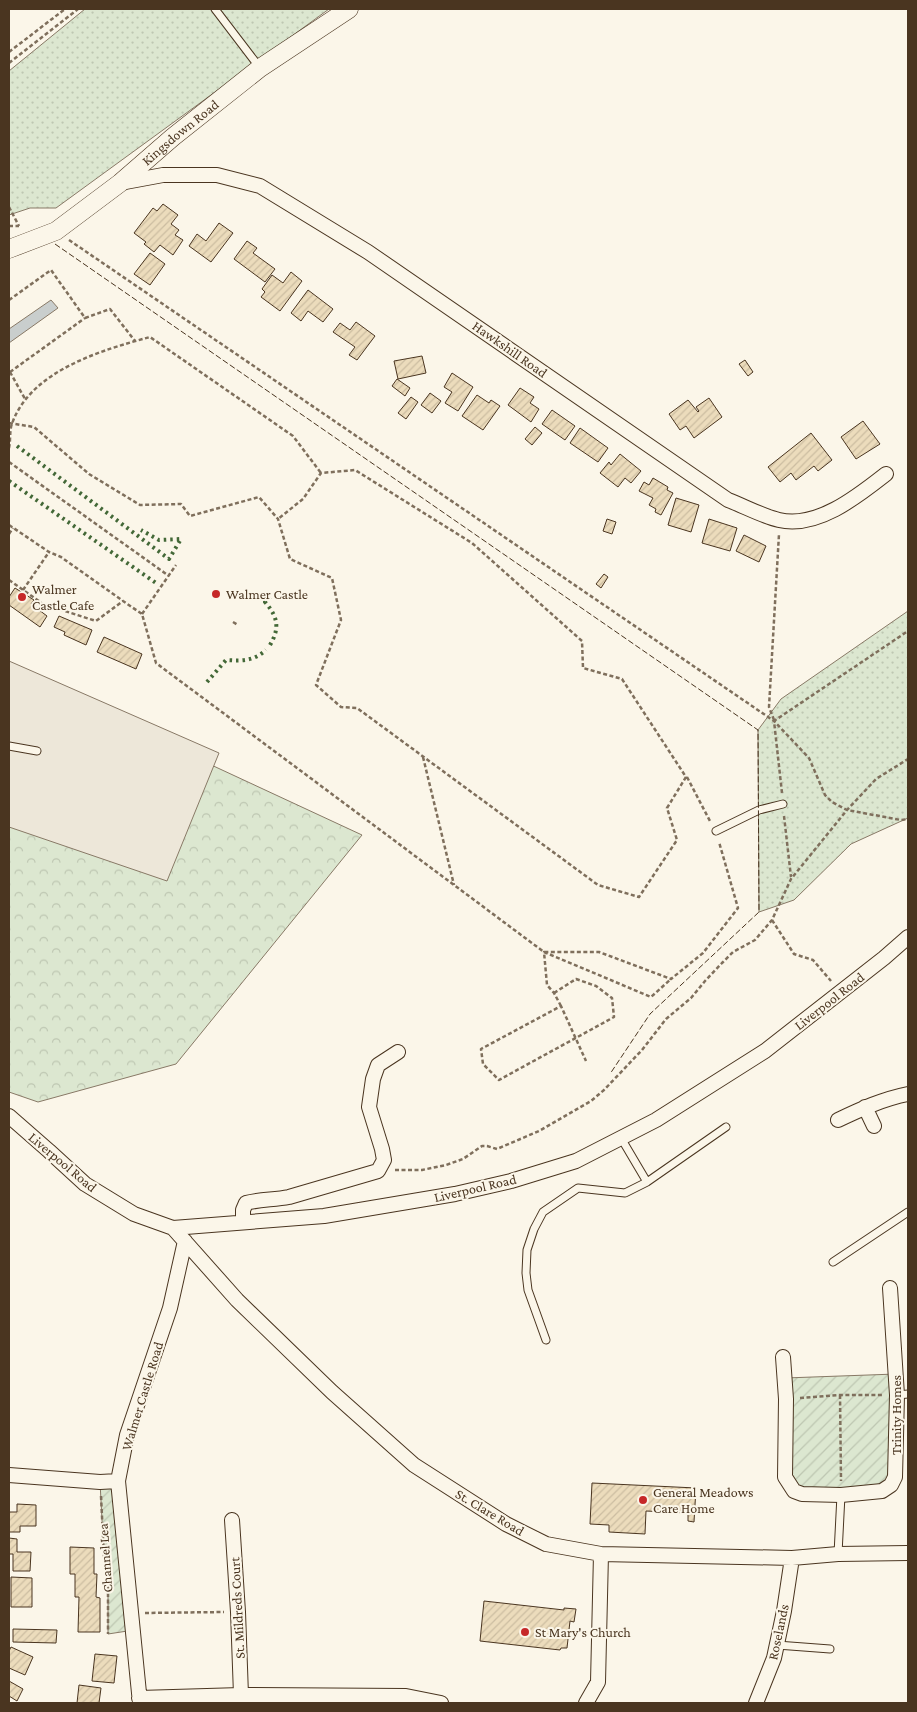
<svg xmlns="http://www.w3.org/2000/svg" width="917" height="1712" font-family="'Crimson Pro',serif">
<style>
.grass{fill:url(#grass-dots);stroke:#887966}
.park{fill:url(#park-crowns);stroke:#887966}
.garden{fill:url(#garden-furrows);stroke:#887966}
.parking{fill:#ede7d9;stroke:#887966}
.water{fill:#c9cecd;stroke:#887966}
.building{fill:url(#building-hatch);stroke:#4a3520}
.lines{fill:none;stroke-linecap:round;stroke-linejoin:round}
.service-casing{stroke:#4a3520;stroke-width:9}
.minor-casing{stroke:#4a3520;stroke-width:16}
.tertiary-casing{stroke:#4a3520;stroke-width:19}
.path{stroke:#7f6f5c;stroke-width:2.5;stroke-dasharray:4 2.5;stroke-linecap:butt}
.service{stroke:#fbf6e9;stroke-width:7}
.minor{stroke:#fbf6e9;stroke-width:14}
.tertiary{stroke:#fbf6e9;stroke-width:18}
.hedge{stroke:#436837;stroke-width:4;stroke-dasharray:2.5 4;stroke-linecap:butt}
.fence{stroke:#4a3520;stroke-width:1;stroke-dasharray:6 2.5;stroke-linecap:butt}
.poi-dot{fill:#c62828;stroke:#fbf6e9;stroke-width:2}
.labels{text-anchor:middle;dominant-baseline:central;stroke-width:4;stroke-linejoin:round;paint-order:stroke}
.street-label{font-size:14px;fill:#4a3520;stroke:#fbf6e9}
.poi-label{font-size:14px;fill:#4a3520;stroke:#fbf6e9;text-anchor:start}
</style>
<defs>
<pattern id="grass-dots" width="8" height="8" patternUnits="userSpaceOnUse" patternTransform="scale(1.25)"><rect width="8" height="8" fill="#dce7d0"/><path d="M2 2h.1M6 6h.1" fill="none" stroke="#bec7b2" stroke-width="1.8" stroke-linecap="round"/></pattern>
<pattern id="park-crowns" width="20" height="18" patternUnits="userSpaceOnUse" patternTransform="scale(1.25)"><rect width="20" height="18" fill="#dce7d0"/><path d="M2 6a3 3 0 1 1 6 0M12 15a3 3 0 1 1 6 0" fill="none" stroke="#bec7b2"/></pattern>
<pattern id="garden-furrows" width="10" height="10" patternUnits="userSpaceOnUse" patternTransform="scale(1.25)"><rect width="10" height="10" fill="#dce7d0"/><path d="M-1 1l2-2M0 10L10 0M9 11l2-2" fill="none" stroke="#bec7b2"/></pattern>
<pattern id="building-hatch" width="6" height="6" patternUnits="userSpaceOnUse" patternTransform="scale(1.25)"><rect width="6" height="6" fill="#ecdcbc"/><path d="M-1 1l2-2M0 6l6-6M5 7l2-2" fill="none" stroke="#ccbda1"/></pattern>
</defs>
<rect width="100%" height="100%" fill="#fbf6e9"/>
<path class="grass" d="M85,9h244l-273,199h-26l-21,7v-144z
M908,611v207l-57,26 -57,56 -35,12 -1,-182 23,-31z"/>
<path class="park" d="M9,671l353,164 -186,229 -138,38 -29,-10z"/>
<path class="garden" d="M896,1374l-5,111 -89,9 -17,-17v-99z
M118,1481l16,149 -26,4v-59l-4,-18 -4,-75z"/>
<path class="parking" d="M9,661l210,92 -52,128 -158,-54z"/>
<path class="water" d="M51,300l7,8 -49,35v-14z"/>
<path class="building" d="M163,204l15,11 -7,9 8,6 -4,5 8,5 -10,15 -13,-10 -6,7 -10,-8 2,-2 -12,-9 19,-25 4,3z
M219,223l14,10 -22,29 -22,-16 8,-12 9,7z
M247,241l10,7 -4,5 22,16 -10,13 -31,-23z
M150,253l15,11 -15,21 -16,-11z
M291,272l11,9 -22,30 -19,-14 4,-5 -3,-3 10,-14 11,8z
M308,290l25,19 -10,13 -15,-11 -7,10 -10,-8z
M356,322l19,14 -18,24 -8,-5 6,-8 -22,-15 7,-9 10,7z
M422,356l4,17 -28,6 -4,-18z
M745,360l8,12 -5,4 -9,-12z
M452,373l21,14 -15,24 -13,-8 7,-11 -8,-5z
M397,379l13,9 -5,8 -13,-10z
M520,388l14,9 -4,6 9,6 -8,13 -23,-17z
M430,393l11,8 -9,12 -11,-8z
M477,395l12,8 2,-3 9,6 -17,24 -21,-14z
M411,397l7,5 -12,17 -8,-6z
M709,398l13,19 -28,21 -8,-12 -6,4 -11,-16 19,-14 10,12 1,-1 -3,-4z
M552,410l23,16 -10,14 -23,-16z
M863,421l17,23 -24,15 -15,-22z
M535,427l7,6 -10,12 -7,-6z
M580,428l28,20 -10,14 -28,-19z
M811,433l21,27 -14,11 -4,-5 -18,14 -5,-7 -11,9 -12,-15z
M620,454l21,17 -10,12 -6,-5 -7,9 -18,-14 9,-11 2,3z
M653,478l15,9 -1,3 6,3 -12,22 -6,-3 1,-3 -7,-4 4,-7 -14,-7 5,-9 5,3z
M676,498l23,7 -8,27 -23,-7z
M607,519l9,3 -4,12 -9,-3z
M709,519l28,9 -7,23 -28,-8z
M744,535l22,11 -7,16 -23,-11z
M604,574l4,3 -7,11 -5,-4z
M15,588l19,12 -3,4 16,12 -7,11 -31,-22v-8z
M59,616l33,14 -6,15 -22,-10 1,-3 -11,-5z
M104,637l38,17 -6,15 -39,-17z
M592,1483l104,5 -2,34 -6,-1v-8l-42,-2 -1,23 -36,-2v-7l-19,-1z
M17,1504l19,1v21h-16v6h-11v-20h8z
M9,1538l8,1v13h14l-1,19h-17v-17h-4z
M70,1547l24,1v26h3l-1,23 4,1v34h-22l1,-35h-4v-23h-5z
M11,1577l21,1v29h-21z
M484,1601l80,9v-2l12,1 -2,13 -4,-1 -3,27h-6l-1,2 -80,-9z
M13,1629l44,1 -1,13 -43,-1z
M11,1647l22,10 -8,18 -16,-7v-17z
M95,1654l22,2 -3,27 -22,-2z
M9,1681l14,8 -6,12 -8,-5z
M79,1685l22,3 -2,15h-22z"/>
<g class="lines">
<defs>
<path id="service" d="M215,9l45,59
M9,746l28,5
M716,831l43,-21 24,-6
M621,1138l26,44
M833,1262l75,-50
M546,1340l-18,-50 -2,-17 1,-23 7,-21 9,-17 35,-24 47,5 22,-11 79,-55
M897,1395l11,-1
M838,1554l3,-59
M777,1645l53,4"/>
<path id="minor" d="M120,183l43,-8h54l43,11 108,66 360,248c16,6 34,16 51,20 38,9 79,-24 107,-46
M865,1107l9,19
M9,1116l40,35 36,33 49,30 39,14 151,-12 131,-22 56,-13 65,-20 80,-41 109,-69 119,-93 24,-21
M838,1120c23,-11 45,-21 70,-26
M243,1222v-12l3,-7c14,-4 28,-3 43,-6l89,-26 6,-11 -2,-11 -13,-42 4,-28 5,-14 20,-13
M173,1228l64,72 95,92 82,73 92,59 40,20 55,10 191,4 46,-4 70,-1
M783,1357l3,42 -1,78 9,14 8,3 39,1 41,-4 9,-6 4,-8 2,-82 -7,-107
M9,1475l91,7 18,-1
M232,1520l6,92 3,83
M139,1698l102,-3 165,1 35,7
M140,1703l-22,-222 9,-46 43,-127 15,-67
M586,1703l12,-21 3,-128
M756,1703l18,-45 10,-47 8,-53"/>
<g id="tertiary">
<path id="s1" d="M9,249l47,-18 64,-48 53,-46 87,-69 89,-59"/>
</g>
</defs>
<use href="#service" class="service-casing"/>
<use href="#minor" class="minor-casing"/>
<use href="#tertiary" class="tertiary-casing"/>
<path class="path" d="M9,52l56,-43
M9,63l69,-54
M9,207l10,19
M9,226h10
M69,240l705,481 35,37 16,37 7,7 15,8 54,10 7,-1
M9,300l42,-30 34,48 25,-9 25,32
M10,372l75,-54
M10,372l15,27
M9,423l25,4 55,47 51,31 41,-1 9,12 69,-19 19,22 12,40 42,19 9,42 -25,65 25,22 16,1 241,177 41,12 38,-57 -10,-32 19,-31 -64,-98 -39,-11 -1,-27 -110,-98 -117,-73 -34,3 -18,26 -25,20
M9,448c2,-9 0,-19 4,-27 20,-51 89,-71 137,-84l143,99 28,37
M9,462l160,114
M9,525l40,27 12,5 62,44
M9,534l4,-6
M9,580l34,24 53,17 27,-20 19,13 14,49 388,289h55l72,27 32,-26 35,-45 -19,-66
M23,590l26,-38
M142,614l34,-49
M233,622l5,3
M774,720l-5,-13 10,-173
M423,757l31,128
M687,777l24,46
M782,793l-8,-72 134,-90
M784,816l7,61
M772,920l22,34 19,6 18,21
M554,993l22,-14 20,7 16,12 2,19c-38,21 -77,42 -115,63l-16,-16 -2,-15 80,-43 25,55
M561,1006l-7,-13 -7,-8 -3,-33 107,45 20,-18
M395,1170h27l24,-5 17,-6 19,-13h5l10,3 42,-18 52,-30 13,-11 38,-40 24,-31 25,-21 14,-17 17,-18 11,-11 22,-12 17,-20 19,-41 56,-69 29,-31 32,-20
M840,1395l1,86
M800,1398l40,-3h44
M101,1496l3,61 4,18v59
M145,1613l79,-1"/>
<use href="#service" class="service"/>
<use href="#minor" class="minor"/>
<use href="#tertiary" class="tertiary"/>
<path class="hedge" d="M17,446l152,113 12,-20 -22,1 -18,-10
M9,481l147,102
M270,645c10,-17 8,-28 -5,-43l6,-6
M207,682l19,-22c16,1 28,1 40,-10"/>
<path class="fence" d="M55,244l703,486 1,182 -109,102 -40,60"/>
</g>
<g class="poi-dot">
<circle cx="216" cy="594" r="5"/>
<circle cx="22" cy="597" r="5"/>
<circle cx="643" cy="1500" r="5"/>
<circle cx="525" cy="1632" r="5"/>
</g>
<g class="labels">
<g class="street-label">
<text stroke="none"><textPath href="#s1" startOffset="209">Kingsdown Road</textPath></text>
<text transform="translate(510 349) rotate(35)">Hawkshill Road</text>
<text transform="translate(829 1001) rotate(-38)">Liverpool Road</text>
<text transform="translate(63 1162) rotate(40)">Liverpool Road</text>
<text transform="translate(475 1188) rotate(-13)">Liverpool Road</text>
<text transform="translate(142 1396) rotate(-73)">Walmer Castle Road</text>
<text transform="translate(896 1415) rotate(-90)">Trinity Homes</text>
<text transform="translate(490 1512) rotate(31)">St. Clare Road</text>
<text transform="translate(105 1558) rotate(-94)">Channel Lea</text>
<text transform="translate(237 1608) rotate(-93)">St. Mildreds Court</text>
<text transform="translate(778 1632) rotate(-78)">Roselands</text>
</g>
<g class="poi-label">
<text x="32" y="589">Walmer<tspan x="32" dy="16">Castle Cafe</tspan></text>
<text x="226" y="594">Walmer Castle</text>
<text x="653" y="1492">General Meadows<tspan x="653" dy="16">Care Home</tspan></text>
<text x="535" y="1632">St Mary's Church</text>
</g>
</g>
<rect width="917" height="1712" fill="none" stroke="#4a3520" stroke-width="20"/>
</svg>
